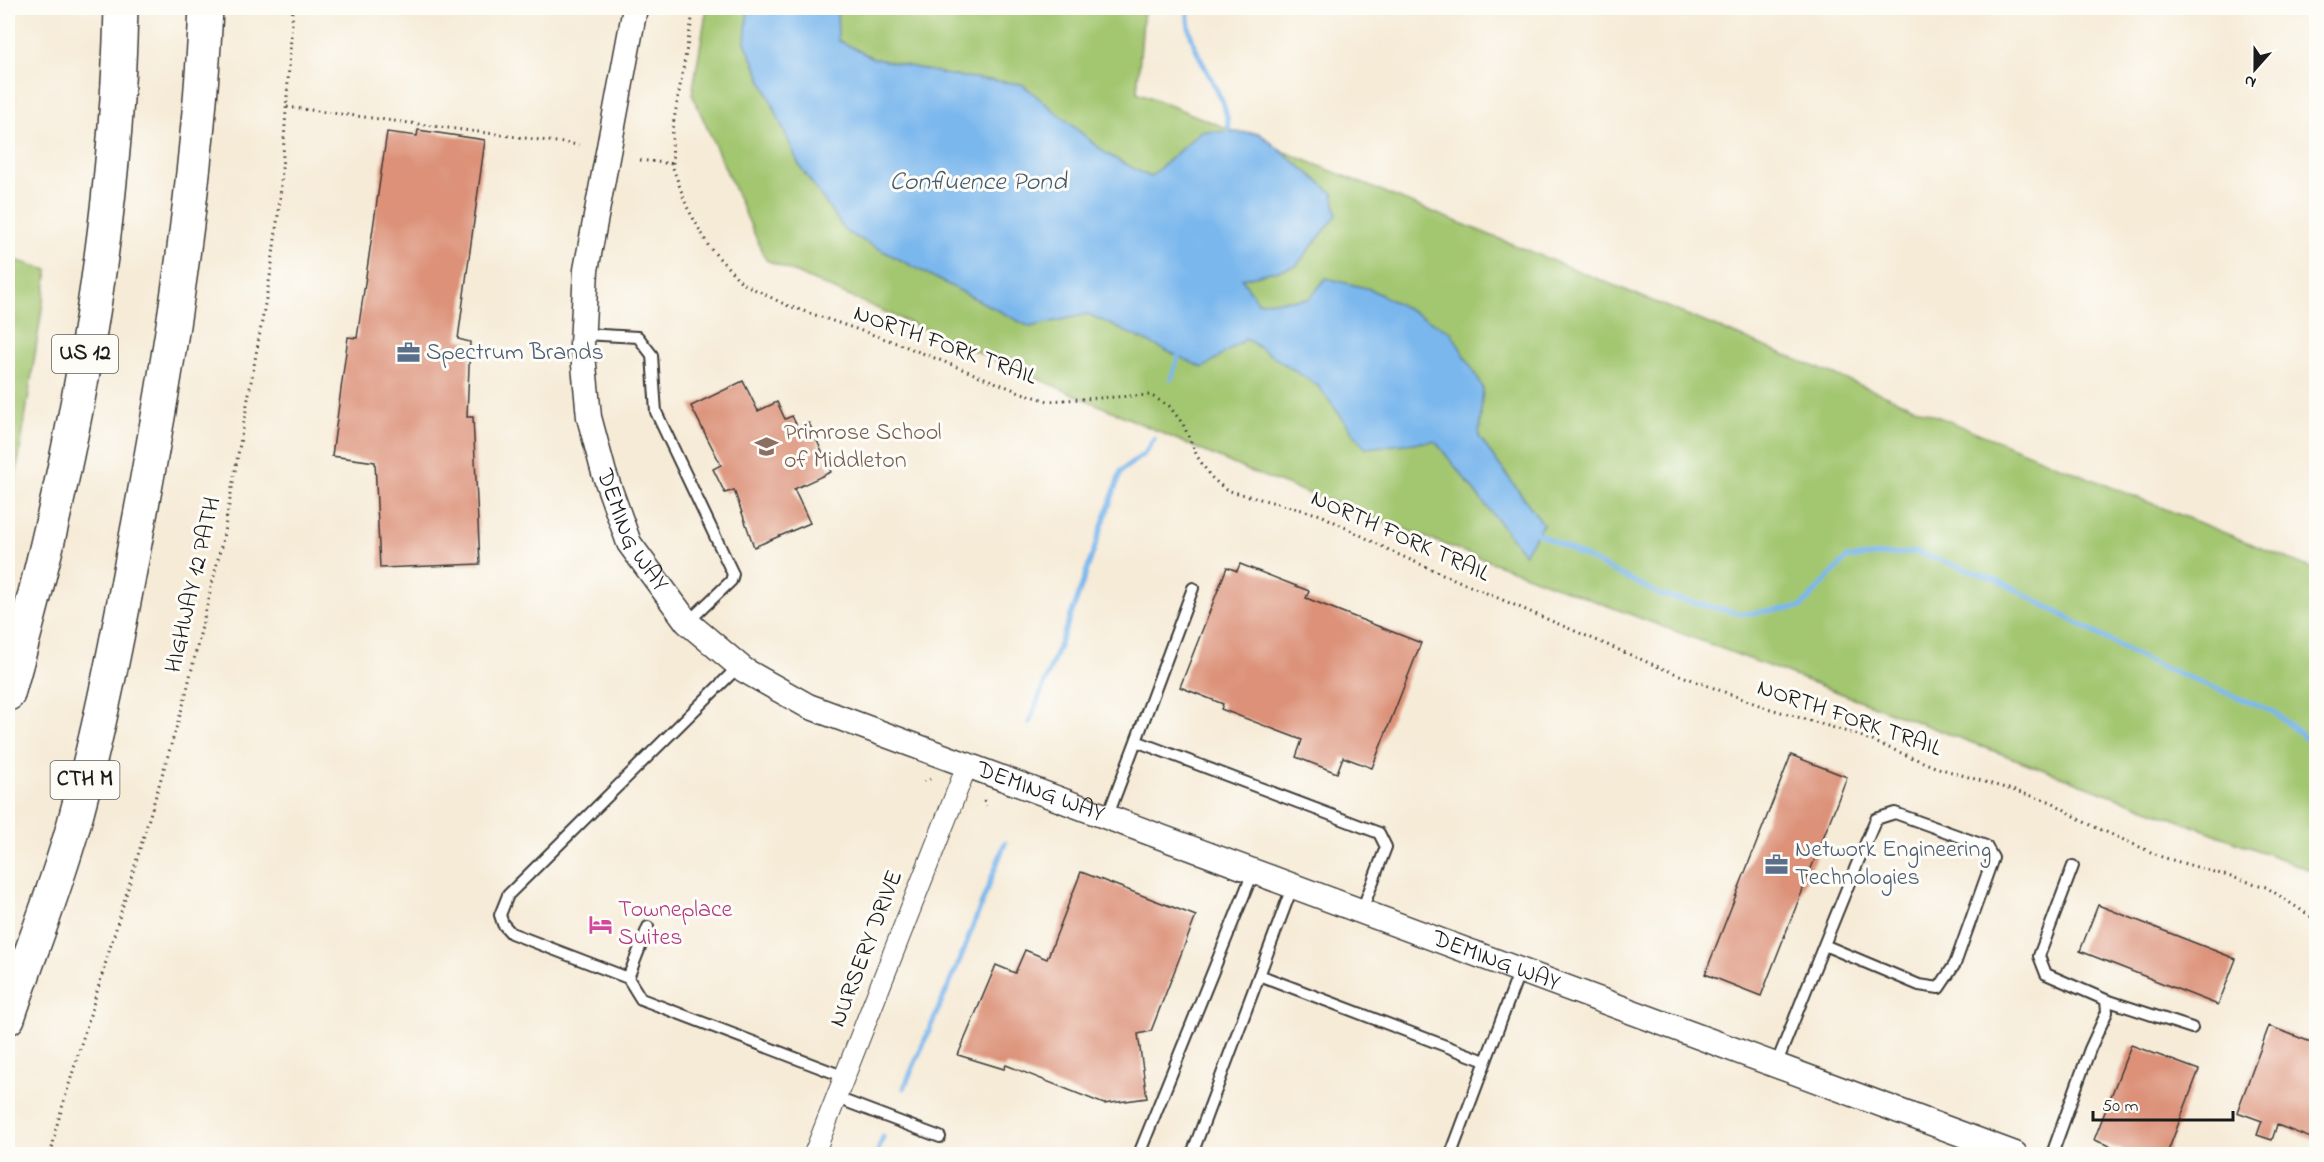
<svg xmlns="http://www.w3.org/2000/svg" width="2324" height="1162" font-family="'Indie Flower',sans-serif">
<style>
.green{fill:#a3c66f;stroke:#607146;stroke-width:1.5}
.water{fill:#7ab7ed;stroke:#4b6a84;stroke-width:1.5}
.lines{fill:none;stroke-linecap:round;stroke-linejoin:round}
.stream{stroke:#7ab7ed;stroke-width:5}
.building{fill:#dc9178}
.service-casing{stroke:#3d3b38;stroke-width:14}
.minor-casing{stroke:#3d3b38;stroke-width:22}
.tertiary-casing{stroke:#3d3b38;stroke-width:27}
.motorway-casing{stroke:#3d3b38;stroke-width:36}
.path{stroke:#3d3b38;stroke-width:3;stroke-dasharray:1.5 4.5;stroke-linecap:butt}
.service{stroke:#fff;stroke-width:10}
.minor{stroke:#fff;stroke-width:20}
.tertiary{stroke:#fff;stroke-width:24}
.motorway{stroke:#fff;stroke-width:33}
.labels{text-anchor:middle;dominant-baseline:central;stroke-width:6;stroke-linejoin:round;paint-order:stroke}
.shield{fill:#fdfcf7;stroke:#605f5e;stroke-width:1.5}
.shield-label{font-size:22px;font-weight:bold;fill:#1c1c1c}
.street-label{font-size:24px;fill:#1c1c1c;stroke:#fdfcf7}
.service-label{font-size:24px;fill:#4e5e75;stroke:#fdfcf7;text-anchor:start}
.education-label{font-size:24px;fill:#785e54;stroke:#fdfcf7;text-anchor:start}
.hotel-label{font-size:24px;fill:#b23c85;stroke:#fdfcf7;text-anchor:start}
.water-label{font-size:26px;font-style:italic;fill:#425a70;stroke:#fdfcf7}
</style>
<rect width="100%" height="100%" fill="#fdfcf7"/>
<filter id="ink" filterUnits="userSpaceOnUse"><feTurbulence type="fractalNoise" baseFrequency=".0167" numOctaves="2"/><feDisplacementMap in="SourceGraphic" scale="12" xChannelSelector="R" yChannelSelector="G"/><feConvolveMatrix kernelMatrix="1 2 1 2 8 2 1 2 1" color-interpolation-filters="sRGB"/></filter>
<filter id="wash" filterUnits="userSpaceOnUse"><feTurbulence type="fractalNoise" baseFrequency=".008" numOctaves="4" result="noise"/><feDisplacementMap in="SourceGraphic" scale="24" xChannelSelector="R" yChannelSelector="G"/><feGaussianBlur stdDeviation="1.35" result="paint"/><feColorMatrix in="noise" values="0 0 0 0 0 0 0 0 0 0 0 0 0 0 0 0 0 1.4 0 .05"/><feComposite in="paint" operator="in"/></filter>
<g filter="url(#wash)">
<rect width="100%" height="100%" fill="#f6ebd7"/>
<path class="green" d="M707,8h437l-7,84 1179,478v302l-1067,-401 -483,-211 -74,-166z
M8,258l40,12 -30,194 -10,47z"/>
<path class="water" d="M748,8h89l1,32 35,18 76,17 73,9 85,70 43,23 51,-46 58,2 74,60 4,22 -41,51 -54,13 16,23 51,-3 17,-21 44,11 81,43 32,56 -4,49 64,87 -19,30 -89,-113 -70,7 -47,-62 -72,-47 -43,29 -115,-54 -58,13 -184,-95 -47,-67 -54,-123z"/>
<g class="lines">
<path class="stream" d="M1188,8c-4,48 43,81 41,130
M1171,379l9,-27
M1533,531l128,64 81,19 59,-7 46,-49 70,-6 83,29 143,78 131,53 42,35
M1029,723l47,-121 45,-131 24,-18 9,-14
M904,1088l57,-131 44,-114
M877,1154l6,-17"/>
</g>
<g id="blocks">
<path class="building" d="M418,130l67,10 -27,199 12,3 -3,75h6l7,147 -100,4 -5,-106 -43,-6 16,-119 9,1 30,-206 30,4z
M743,381l15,30 19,-9 8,17 7,-3 6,12 11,-5 22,49 -37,17 16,34 -56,24 -20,-57 -9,3 -12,-24 8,-4 -30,-59z
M1240,564l69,27 -3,7 115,45 -49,125 -29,-11 -6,16 -41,-16 6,-17 -81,-31 2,-5 -43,-17 47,-120 10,4z
M1791,755l56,22 -86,219 -56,-22z
M1081,872l115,44 -45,115 -13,3 9,64 -43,6 -98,-39 -2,4 -46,-14 38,-90 19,8 10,-23 22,9z
M2098,905l138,54 -18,46 -138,-54z
M2269,1026l47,18v96l-39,-15 -5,15 -15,-5 5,-14 -25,-9z
M2131,1045l68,25 -32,84h-35l-38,-14z"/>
</g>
</g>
<g filter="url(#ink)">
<use href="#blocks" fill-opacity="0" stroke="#3d3b38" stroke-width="1.5"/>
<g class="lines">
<defs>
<path id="service" d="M583,334l55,3 14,18 4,57 77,162 -2,7 -43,41
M1193,588l-57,153 243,92 7,14 -24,63
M739,666l-231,229 -8,20 3,9 8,9 117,45 13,21 204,78
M1108,815l28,-74
M1259,975l226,86
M628,978l20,-51
M2106,1000l86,28
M1776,1065c33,-82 65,-165 100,-246l19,-6 91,33 7,12 -38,106 -16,24 -20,-3 -95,-40
M837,1098l103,39
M1139,1154l115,-284
M1192,1154l101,-269
M1451,1154l69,-184
M2052,1154l38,-105 17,-37 -1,-12 -60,-26 -7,-18 34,-90"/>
<path id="minor" d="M814,1154l154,-391"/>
<g id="tertiary">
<path id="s1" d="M635,8l-49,262 -4,74 7,73 15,56 25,70 58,79 57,48 64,36 1207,448"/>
</g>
<path id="motorway" d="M8,694c63,-222 108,-455 113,-686
M8,1018c21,-63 47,-127 65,-191 27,-98 46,-196 64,-295 33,-173 61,-348 69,-524"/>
</defs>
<use href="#service" class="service-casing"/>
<use href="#minor" class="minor-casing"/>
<use href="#tertiary" class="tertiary-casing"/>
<use href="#motorway" class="motorway-casing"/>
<path class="path" d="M694,8l-22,123 1,37 14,39 22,40 33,36 44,22 111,38 125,50 26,8 102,-6 19,11 14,18 14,32 13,20 16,14 95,25 76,39 73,32 191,82 103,39 94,28 77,32 117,35 34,21 76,34 104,30 50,33
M287,107l292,38
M640,160l33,4
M924,782l6,-3
M984,800l2,6
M51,1154l5,-26 128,-426 39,-164 48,-267 9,-72 13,-191"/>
<use href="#service" class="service"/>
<use href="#minor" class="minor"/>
<use href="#tertiary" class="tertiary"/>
<use href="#motorway" class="motorway"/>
</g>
</g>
<defs>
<symbol id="office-bare" viewBox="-9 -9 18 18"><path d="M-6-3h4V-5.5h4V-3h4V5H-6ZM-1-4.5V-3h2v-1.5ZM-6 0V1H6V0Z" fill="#5c6f8a" stroke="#fdfcf7" stroke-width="2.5" paint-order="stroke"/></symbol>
<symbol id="school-bare" viewBox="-9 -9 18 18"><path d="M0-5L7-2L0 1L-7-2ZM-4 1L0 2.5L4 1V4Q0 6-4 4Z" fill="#8d6e63" stroke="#fdfcf7" stroke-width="2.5" paint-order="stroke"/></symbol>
<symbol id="hotel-bare" viewBox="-9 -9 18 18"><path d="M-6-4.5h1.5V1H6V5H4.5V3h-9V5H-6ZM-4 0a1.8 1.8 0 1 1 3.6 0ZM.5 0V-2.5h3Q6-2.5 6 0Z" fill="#d1479c" stroke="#fdfcf7" stroke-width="2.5" paint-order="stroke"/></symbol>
</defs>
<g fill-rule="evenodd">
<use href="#office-bare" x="392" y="336" width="33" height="33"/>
<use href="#school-bare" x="750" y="430" width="33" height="33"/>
<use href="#office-bare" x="1760" y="848" width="33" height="33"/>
<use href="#hotel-bare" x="584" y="908" width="33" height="33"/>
</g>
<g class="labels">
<g class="shield">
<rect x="52" y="335" width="66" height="38" rx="4.5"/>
<rect x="50.5" y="761" width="69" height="38" rx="4.5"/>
</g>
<g class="shield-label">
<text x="85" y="354">US 12</text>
<text x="85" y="780">CTH M</text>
</g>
<g class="street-label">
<text transform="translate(945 346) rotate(20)">NORTH FORK TRAIL</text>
<text stroke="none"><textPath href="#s1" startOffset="536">DEMING WAY</textPath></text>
<text transform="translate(1400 537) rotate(24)">NORTH FORK TRAIL</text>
<text transform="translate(194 585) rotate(-77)">HIGHWAY 12 PATH</text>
<text transform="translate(1849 719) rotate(19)">NORTH FORK TRAIL</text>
<text stroke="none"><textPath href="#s1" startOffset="1040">DEMING WAY</textPath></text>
<text transform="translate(867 949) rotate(-69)">NURSERY DRIVE</text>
<text stroke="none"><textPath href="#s1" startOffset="1526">DEMING WAY</textPath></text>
</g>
<g class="service-label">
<text x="426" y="353">Spectrum Brands</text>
<text x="1795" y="850">Network Engineering<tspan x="1795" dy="28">Technologies</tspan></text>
</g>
<g class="education-label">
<text x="784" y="433">Primrose School<tspan x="784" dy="28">of Middleton</tspan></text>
</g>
<g class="hotel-label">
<text x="618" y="910">Towneplace<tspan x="618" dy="28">Suites</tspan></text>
</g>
<g class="water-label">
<text x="978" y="183">Confluence Pond</text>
</g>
</g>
<rect width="2324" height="1162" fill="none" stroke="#fdfcf7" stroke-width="30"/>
<g transform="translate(2255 69) rotate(201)" stroke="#fdfcf7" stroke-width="4.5" paint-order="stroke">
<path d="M0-4.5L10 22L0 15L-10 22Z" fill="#1c1c1c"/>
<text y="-9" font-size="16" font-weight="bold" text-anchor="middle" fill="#1c1c1c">N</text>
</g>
<path d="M2093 1111v9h140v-9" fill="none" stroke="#1c1c1c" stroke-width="3"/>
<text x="2102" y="1111" font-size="18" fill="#1c1c1c" stroke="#fdfcf7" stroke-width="4.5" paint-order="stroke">50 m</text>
</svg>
